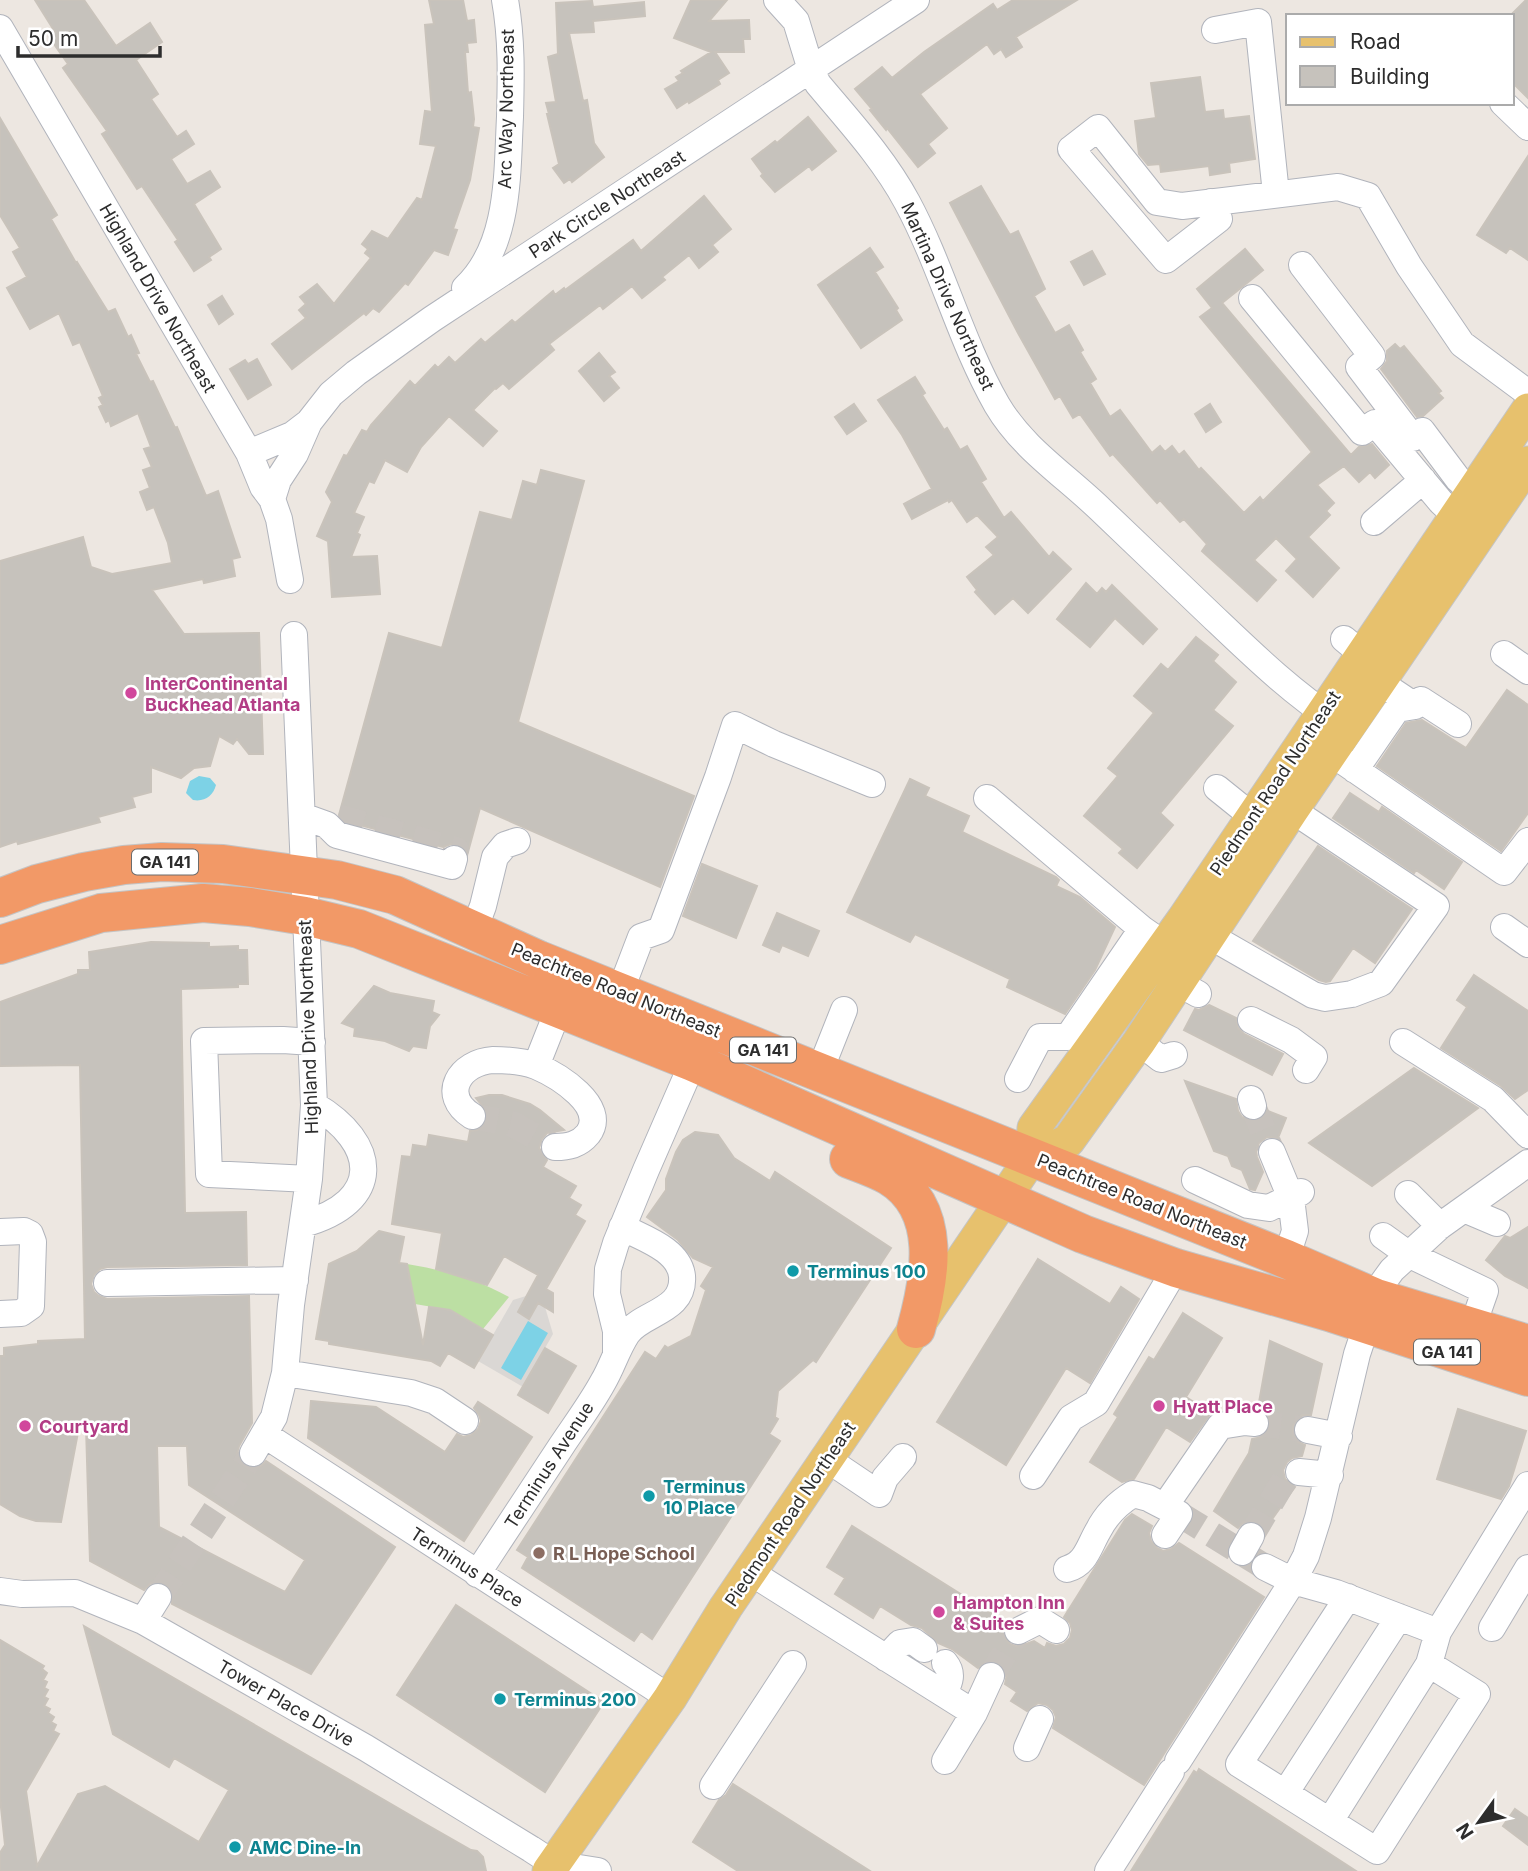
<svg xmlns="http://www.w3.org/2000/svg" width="1528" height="1871" font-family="Inter,sans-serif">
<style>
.green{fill:#bcdfa3}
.plaza{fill:#dad7d4}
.water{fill:#7dd2e6}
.building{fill:#c6c2bc;stroke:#c9c3bb;stroke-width:2;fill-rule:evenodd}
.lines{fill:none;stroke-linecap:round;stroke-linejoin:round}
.minor-tunnel{stroke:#c7c2bd;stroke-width:26;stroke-dasharray:26 13;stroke-linecap:butt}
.minor-casing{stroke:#b1b4bc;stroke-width:28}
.major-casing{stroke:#c4c4c4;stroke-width:35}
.highway-casing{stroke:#c4c4c4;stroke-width:40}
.minor{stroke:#fff;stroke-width:26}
.major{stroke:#e7c16d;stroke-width:33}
.highway{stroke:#f29967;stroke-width:38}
.hotel-dot{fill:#d1479c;stroke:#fff;stroke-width:2.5}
.culture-dot{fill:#0f9aa8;stroke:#fff;stroke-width:2.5}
.education-dot{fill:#8d6e63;stroke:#fff;stroke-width:2.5}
.labels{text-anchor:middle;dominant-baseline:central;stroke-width:5;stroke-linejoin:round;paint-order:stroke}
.shield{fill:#fff;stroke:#6c6c6c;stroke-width:2}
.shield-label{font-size:16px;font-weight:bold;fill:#2d2d2d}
.street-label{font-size:18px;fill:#2d2d2d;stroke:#fff}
.hotel-label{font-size:18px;font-weight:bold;fill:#b23c85;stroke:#fff;text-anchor:start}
.culture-label{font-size:18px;font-weight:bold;fill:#0d838f;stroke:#fff;text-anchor:start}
.education-label{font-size:18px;font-weight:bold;fill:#785e54;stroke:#fff;text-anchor:start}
</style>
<rect width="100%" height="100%" fill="#ede7e1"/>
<path class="green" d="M407,1264c36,6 70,15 102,33l-26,32 -33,-19 -35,-6z"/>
<path class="plaza" d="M526,1296l19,11 8,27 -30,53 -45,-26 35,-61z"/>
<path class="water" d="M199,776l11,2 6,7c-3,11 -11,17 -23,15l-7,-7 4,-12z
M528,1321l20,12 -27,47 -20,-12z"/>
<path class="building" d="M35,0h49l32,46 34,-23 12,19 -26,18 22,34 -7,5 26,38 9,-6 8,13 -23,15 16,25 23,-13 10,16 -26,17 27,45 -12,8 2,3 -17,11 -19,-29 3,-2 -36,-54 -5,3 -35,-55 5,-3 -44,-63 5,-4 -19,-27 6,-5z
M429,0h34l4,21 7,-1 2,22 -9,1 1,9h-3l3,41 3,-1 3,27 -1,8 6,1 -9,52 -17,49 4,1 -9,25 -14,-5 -26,35 -3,-2 -26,29 -6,-4 -7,7 -2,-2 -72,56 -20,-25 34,-26 -7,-8 7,-6 -6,-7 17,-13 17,20 37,-46 -6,-5 3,-4 -6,-5 10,-13 16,8 29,-41 5,2 14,-54 -16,-2 5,-33 7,1 -7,-87 9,-1z
M691,0h36l-18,21 40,-1 1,19h-7l1,13h-29l14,21 -11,7 2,4 -31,19 -1,-2 -11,7 -12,-19 14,-8 -3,-4 7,-4 -2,-2 30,-19 -37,-14z
M1013,0h64l-61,37 6,10 -16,10 -5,-8 -7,5 -7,-10 -67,50 27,34 -19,16 7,9 -17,14 -31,-39 -1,2 -16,-20 2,-1 -17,-20 27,-22 10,11 32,-26 69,-48 4,6z
M1526,0h2v98l-16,-16v-68z
M592,1l1,6 51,-5 1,14 -52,5 1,11 -25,1 14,68 4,-1 7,43 10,14 -32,25 -2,-3 -6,4 -11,-15 6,-4 -12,-50h2l-3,-11 10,-1 -8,-45 10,-3 -2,-51z
M1200,77l5,35 18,-2 1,9 25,-3 6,43 -26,4 1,9 -20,3 -1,-9 -48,6 -1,-8 -12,1 -9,-11 -4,-33 21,-3 -5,-35z
M808,117l28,34 -24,19 -3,-4 -34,26 -14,-16 2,-2 -11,-15 23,-18 2,2z
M0,118l57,97 -6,4 25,44 1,-1 31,50 7,-3 13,28 3,-2 8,18 -3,1 14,28 3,-1 22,47 2,-1 29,69 12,-5 22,66 -8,2 3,17 -31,7 -1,-4 -51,11 32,44 75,-1 4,121h-14l-12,-15 -4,5 -14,-8 -9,30 -16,2 -13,10 -30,-11v25l-19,5 3,10 -37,10 2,5 -82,22 -1,-3 -17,6v-286l83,-24 8,30 21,7 60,-11 -4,-20 -14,-36 -7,3 -7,-18 10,-4 -7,-18 9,-3 -8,-18 7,-2 -13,-34 -27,13 -2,-6 -3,2 -7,-15 4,-2 -4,-7 4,-2 -23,-54 -7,3 -14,-32 -29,16 -23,-41 20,-11 -14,-25 7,-4 -20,-33z
M1528,156v104l-18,-12 -4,5 -29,-18z
M981,186l29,49 8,-4 27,58 -11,7 21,37 14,-8 14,25 -3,2 16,27 -6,4 20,34 10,-7 32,43 8,-7 5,6 7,-6 7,9 5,-4 15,19 2,-2 43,45 16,-16 3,4 49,-49 -112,-135 12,-9 -15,-19 48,-40 18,21 -41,33 129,152 8,-8 13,-3 17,21 -14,13 -5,-6 -11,10 -15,-16 -27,19 17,18 -8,8 4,4 -22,22 31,31 -26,29 -27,-26 11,-12 -21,-21 -22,22 22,20 -19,21 -55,-50 5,-7 -23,-25 -4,3 -20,-22 -3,3 -44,-49 -3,2 -30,-42 -7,4 -13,-22 -5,3 -37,-66 -68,-130z
M704,196l27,33 -19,16 6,7 -19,16 -10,-13 -27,22 3,3 -23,18 -10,-12 -29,23 -3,-4 -51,39 5,6 -45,39 -6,-6 -7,6 -1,-1 -22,22 24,21 -14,15 -34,-30 -28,31 -14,25 -22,-12 -11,23 -5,-2 -15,32 10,4 -7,16 3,2 -9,22 26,-1 3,38 -48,3 -4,-56 -11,-5 15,-34 -6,-10 18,-37 3,1 15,-26 5,2 4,-7 39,-44 5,5 20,-21 3,3 11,-11 6,6 26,-24 4,4 27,-23 3,3 38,-32 2,4 9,-7 1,2 68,-50 8,11z
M870,248l13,19 -8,5 23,36 -2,2 6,10 -41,28 -43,-63z
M1092,251l13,23 -21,11 -13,-23z
M222,296l11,18 -14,10 -11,-19z
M1395,344l5,5 4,-3 37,45 -3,2 5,5 -20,18 -6,1 -36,-48 6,-8v-10z
M599,353l16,19 -6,4 10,12 -15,13 -25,-30z
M257,359l14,26 -23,14 -18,-30 15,-9 3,4z
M915,377l10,16 -3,2 22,35 3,-2 13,22 7,-4 19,33 -5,3 23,36 7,-6 38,45 4,-5 18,17 -43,44 -15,-15 -18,16 -20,-22 2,-2 -10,-13 27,-22 -8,-8 12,-10 -21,-22 -10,7 -15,-22 -3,2 -1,-2 -36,19 -8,-15 28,-15 -30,-54 -24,-35z
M854,404l12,17 -19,13 -12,-17z
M1210,404l11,18 -15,10 -11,-18z
M541,470l43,11 -66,241 176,74 -34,91 -180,-79 -12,44 -9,-8h-8l-8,3 -98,-26 -6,-6 50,-182 53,15 38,-136 32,8 11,-39 14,4z
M1086,583l11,11 5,-6 4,4 6,-7 45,44 -14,15 -28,-26 -25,29 -33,-28z
M1196,637l22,18 -5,6 23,21 -23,28 20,16 -73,87 13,12 -36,43 -18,-15 4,-4 -39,-33 34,-40 -10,-8 46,-55 -20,-17 27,-32 7,6z
M1507,690l21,15v108l-27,38 -124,-85 29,-43 16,-3 44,28z
M910,779l19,9 -4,8 44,20 -7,16 94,45 3,3 -3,6 24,11 35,30 -20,43 -30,44 -58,-27 3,-8 -95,-45 -5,8 -63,-30z
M1350,793l29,19 3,-5 80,55 -18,27 -28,-19 -2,3 -81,-55z
M1318,846l94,63 -37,54 -22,-15 -23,33 -4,1 -7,-2 -66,-39z
M702,864l55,22 -21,52 -53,-22z
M777,913l42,18 -11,25 -26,-11 -3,7 -16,-7z
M151,942l58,1v4l29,-1v4h9l1,34h-10v3l-57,2 4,224 61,-1 1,53 -140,2 -7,2 -6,6 -3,9 3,8 5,4 8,3 142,-3 3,127 -13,23 -2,8 3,7 6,6 8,2 7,-3 5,-5 129,86 -84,127 -139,-70v-14l-6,-7 -8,-2 -7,2 -7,7 -54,-29 -4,-134h-7l-18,95 -25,-1 -16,-5 -20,-12v-148h4v-8l34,-4v-3l47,-2 -5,-274 -80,1v-64l78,-28v-4h12l-1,-18zM157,1446h30l2,39 116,75 -20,32 -126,-65z
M1474,975l54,36v79l-13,9 -14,-13 -60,-38 26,-41 -10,-7z
M374,986l16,7 44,8 -2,11 7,3 -9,11 -4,22 -13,-2 -4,5 -24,-10 -31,-5 1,-8 -13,-5z
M1209,1005l27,13 2,10 6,6 39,20 -11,21 -88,-45 11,-21 4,1z
M1414,1068l64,40 -106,78 -63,-43z
M1185,1081l51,18 2,12 4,6 7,4h9l10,-10 18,7 -8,20 -11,-1 -8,6 -3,8 1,6 6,15 -8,18 -5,-1 -8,-19 -10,-4 -4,-10 -14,-5z
M489,1095h13l28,9 10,6 24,20 -17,3 -5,6 -3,9 8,12 -4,7 33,19 -7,12 12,7 -6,10 10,6 -39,68 7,4v19l-15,-9 -9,16 -11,-7 20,-37 -34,-19 -17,29 -51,-16 6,-36 -50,-9 10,-68 9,1 2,-12 14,2 2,-12 39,7 2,-11 8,-1 6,-4 3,-7 -1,-9 -10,-12z
M695,1132l23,3 16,23 36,23 5,-9 116,76 -75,114 -3,-2 -35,31 -3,26 3,2 -9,15 11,7 -128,198 -11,-8 -7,10 -112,-73 6,-11 -11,-7 128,-198 11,7 9,-13 3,2 23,-12 15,-46 -5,-4 12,-19 -20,-9 -15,-18 -31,-23 19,-27v-11l10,-27 7,-12z
M1528,1227v61l-23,-12 -19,-16 19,-24 5,2z
M379,1231l25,6 -5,26 8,1 16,81 6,-38 21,3 43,25 -19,33 -26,-15 -8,13 -9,-5 -102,-17v-3l-13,-2 13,-75 28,-13z
M1038,1259l72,45 11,-17 18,12 -49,84 -24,-15 -60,97 -69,-43z
M1183,1313l39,25 -36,59 25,16 -21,29 -24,-15 -32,52 -12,3 -32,-20 28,-45 -4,-3 35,-57 5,3z
M1270,1341l52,23 -11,51h-9l-5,4 -4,7v10l5,6 7,3 -3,11 -10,2 -5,4 -4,8 2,9 10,8 -30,42 -6,-6 -7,-3 -8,2 -6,6 -24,-17 35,-58 3,-14 10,-2 6,-5 3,-7 -2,-9 -11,-8z
M545,1348l31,18 -28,47 -30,-18z
M311,1401l65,6 69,45 12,-18 6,3 8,-2 7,-6 3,-8 -2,-6 -5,-7 4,-6 54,35 -68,104 -156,-103z
M1458,1409l68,22 -17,55 -8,13 -64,-20z
M1132,1514l20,12 -3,7 2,8 6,7 6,3 8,-2 8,-6 85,54 -120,188 -91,-57 3,-11 -3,-7 -6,-5 -9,-2 -11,8 -16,-10 6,-9 -12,-8 2,-10 -4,-8 -5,-4 -9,-2 -11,8 -26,-19 -14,-6 -16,-15 -11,-3 -31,-19 -7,12 -38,-24 10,-16 -18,-11 25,-41 153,96 -3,7 2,8 6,7 8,3 16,-6 11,7 2,-5 9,3 8,-2 6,-6 2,-8 -2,-7 -6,-6 61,-97z
M456,1605l148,97 -59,90 -148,-97z
M84,1626l338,196 49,28 6,1 6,6 3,14h-486v-18l5,-8 -5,-47v-158l44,26 -2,3 5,4 -4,7 4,2 -3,6 4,2 -4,7 4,2 -4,7 6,3 -2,4 6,4 -3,5 5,3 -3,6 6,3 -33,57 11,75 41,-72 27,-8 94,56 30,-52 -55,-32 -5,9 -56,-33z
M1199,1769l12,8 145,94h-225l63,-100 3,2z
M733,1784l137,87h-132l-45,-29 26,-42 7,-5z
M1515,1809l13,9v27l-25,-19z"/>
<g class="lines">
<path class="minor-tunnel" d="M338,817l118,33 -2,9
M1253,1106l19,46
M472,1116l40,8 43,23
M1255,1423l53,7
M1179,1514l86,53
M1251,1536l34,-57 14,-7
M158,1597l95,-144
M991,1676l27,-45"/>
<defs>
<path id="minor" d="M777,0l19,21 15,49 7,14c31,37 66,75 89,118 35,65 53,138 90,203 26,44 68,70 104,105 37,35 74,71 111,106 40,38 79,76 125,106
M0,28l249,425 14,34 9,12 7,20 11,61
M1215,30l43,-8 18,172
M1503,103l25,24
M1211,202l8,17 -53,41 -95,-111 27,-21 59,74 25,4 156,-19 30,9 41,70 53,78 66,49
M1302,265l70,91 -13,11 54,71 9,-7 36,48 14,13
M465,288c45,-42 42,-114 45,-171 1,-40 2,-78 -5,-117
M1252,298l110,134 13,-9 66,79 15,14
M249,453l43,-18 17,-13
M272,499l6,-19 17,-26 14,-32 22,-28 25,-21 76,-54 484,-319
M1374,522l49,-42
M1344,639l18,15
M1504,654l24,17
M1379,682l36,24 6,-6 37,24
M1331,753l173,119 24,-31
M1355,770l42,-61 18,-3
M1217,788l36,29
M987,798l155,131 23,16
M302,816l25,9 10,10 115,31 2,-7
M1504,927l24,17
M474,930l9,-24 12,-49 10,-12 12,-4
M1210,936l103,59 12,3 27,-4 29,-11 55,-77 -144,-96
M1178,983l20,11
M615,1005l26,-68 20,-7 57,-153 17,-52 39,19 98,40
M1251,1020l40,20 23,17 -8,13
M1139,1042l22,17 13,-4
M1403,1042l90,57 35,36
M536,1066l23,-58
M819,1073l25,-63
M1018,1079l22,-42h28l74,-108
M1251,1099l2,7
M472,1116c-33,-21 -12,-54 21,-56 14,0 30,1 43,6 21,9 73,40 52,68 -9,11 -20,13 -33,13
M1272,1152l19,46 4,33 -9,28
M309,1179l-100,-5 -5,-133 79,-1 29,2
M1195,1180l53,25 21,3 32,-16
M1408,1194l32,32
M1464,1209l33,14
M303,1224c81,-22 76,-81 11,-119
M0,1232l24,-1 6,3 3,8 -2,64 -10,7 -21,1
M1383,1236l25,18 77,37 -13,37
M107,1283l188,-3
M616,1354v-23l-9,-37 1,-25 8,-26 30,-73 47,-108
M285,1373l126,20 24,8 30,20
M1308,1430l31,6
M265,1435l405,263
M253,1453l21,-36 11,-44 6,-68 18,-126 5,-74 -20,-470
M827,1459l52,35 6,-16 18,-21
M1299,1472l31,3
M1033,1476l38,-58 25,-15 80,-135
M1165,1506l55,-80 25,-4 10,1
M1242,1552l9,-16
M1265,1567l28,14 43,12 102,39
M1067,1569c19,-5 22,-23 31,-38 8,-16 20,-28 35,-37l15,4 31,16 -14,21
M750,1572l224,141
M477,1574c28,-43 57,-86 85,-129 14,-21 29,-41 41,-63 9,-15 14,-33 24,-48 15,-22 58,-22 55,-58 -3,-27 -40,-38 -60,-49
M0,1591l22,3 53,-1 68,28 223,127 165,101 23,15 6,7
M1348,1597l-109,167 138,87 100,-157 -48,-30 9,-32 90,-147
M143,1621l15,-24
M1492,1628l36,-60
M1018,1631l22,-11 16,10
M886,1658l14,-15 13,-2 11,8
M944,1694c5,-11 10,-20 1,-31
M1027,1748l13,-29
M945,1761l29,-48 17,-37
M1178,1761l115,-180 13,-25 12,-38 39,-164 22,-66 13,-18 48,-44 88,-63
M713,1786l80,-122
M1286,1792l113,-175
M1330,1821l99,-157
M554,1864l44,7
M1108,1871l63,-99"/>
<path id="major" d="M1032,1157l2,-29 149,-208 345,-510
M549,1871l121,-173 56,-91 306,-450 36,-16 71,-99 153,-232 236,-347"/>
<path id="highway" d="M0,898l37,-14 47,-12 40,-7 38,-3 61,2 114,16 58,15 144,65 747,299 90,39 152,46
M0,945l101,-32 102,-10 47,4 55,9 54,13 334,133 390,172 93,34 153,44 199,65
M849,1159c13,5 28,10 40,17 55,33 41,103 27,153"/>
</defs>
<use href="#minor" class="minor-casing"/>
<use href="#major" class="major-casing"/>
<use href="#highway" class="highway-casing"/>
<use href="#minor" class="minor"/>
<use href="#major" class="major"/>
<use href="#highway" class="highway"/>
</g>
<g class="hotel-dot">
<circle cx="131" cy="693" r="7"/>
<circle cx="1159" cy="1406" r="7"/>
<circle cx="25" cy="1426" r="7"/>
<circle cx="939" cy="1612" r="7"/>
</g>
<g class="culture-dot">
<circle cx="793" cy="1271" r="7"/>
<circle cx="649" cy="1496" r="7"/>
<circle cx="500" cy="1699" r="7"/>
<circle cx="235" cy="1847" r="7"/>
</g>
<circle class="education-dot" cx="539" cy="1553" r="7"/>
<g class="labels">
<g class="shield">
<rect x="132" y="849.5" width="66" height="25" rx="5"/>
<rect x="730" y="1037.5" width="66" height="25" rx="5"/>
<rect x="1414" y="1339.5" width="66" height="25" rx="5"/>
</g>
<g class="shield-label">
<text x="165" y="862">GA 141</text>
<text x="763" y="1050">GA 141</text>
<text x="1447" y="1352">GA 141</text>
</g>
<g class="street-label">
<text transform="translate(506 109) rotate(-89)">Arc Way Northeast</text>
<text transform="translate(607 204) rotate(-33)">Park Circle Northeast</text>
<text transform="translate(948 296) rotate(66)">Martina Drive Northeast</text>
<text transform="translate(158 298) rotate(60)">Highland Drive Northeast</text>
<text transform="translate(1275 783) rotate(-56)">Piedmont Road Northeast</text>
<text transform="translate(616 990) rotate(22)">Peachtree Road Northeast</text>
<text transform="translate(308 1027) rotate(-92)">Highland Drive Northeast</text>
<text transform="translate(1142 1201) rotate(22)">Peachtree Road Northeast</text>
<text transform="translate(549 1465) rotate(-57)">Terminus Avenue</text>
<text transform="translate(790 1514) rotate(-56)">Piedmont Road Northeast</text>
<text transform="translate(467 1567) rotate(33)">Terminus Place</text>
<text transform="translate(286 1703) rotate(30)">Tower Place Drive</text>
</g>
<g class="hotel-label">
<text x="145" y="683">InterContinental<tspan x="145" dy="21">Buckhead Atlanta</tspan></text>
<text x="1173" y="1406">Hyatt Place</text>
<text x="39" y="1426">Courtyard</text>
<text x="953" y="1602">Hampton Inn<tspan x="953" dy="21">&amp; Suites</tspan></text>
</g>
<g class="culture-label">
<text x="807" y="1271">Terminus 100</text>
<text x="663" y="1486">Terminus<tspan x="663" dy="21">10 Place</tspan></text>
<text x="514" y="1699">Terminus 200</text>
<text x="249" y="1847">AMC Dine-In</text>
</g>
<g class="education-label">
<text x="553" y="1553">R L Hope School</text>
</g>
</g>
<rect x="1286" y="14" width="228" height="91" fill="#ffffff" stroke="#ababab" stroke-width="2"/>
<rect x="1300" y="37" width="35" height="10" fill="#e7c16d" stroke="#ababab" stroke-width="2"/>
<text x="1350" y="49" font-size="21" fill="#2d2d2d">Road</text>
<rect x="1300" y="66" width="35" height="21" fill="#c6c2bc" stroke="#ababab" stroke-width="2"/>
<text x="1350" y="84" font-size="21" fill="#2d2d2d">Building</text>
<g transform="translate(1479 1822) rotate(237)" stroke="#ffffff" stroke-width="5" paint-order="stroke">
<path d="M0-5L12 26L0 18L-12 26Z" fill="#2d2d2d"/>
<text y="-10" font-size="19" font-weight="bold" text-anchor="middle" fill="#2d2d2d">N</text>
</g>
<path d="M18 46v10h142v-10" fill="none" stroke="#2d2d2d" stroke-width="3.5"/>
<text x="28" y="46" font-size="21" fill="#2d2d2d" stroke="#ffffff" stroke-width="5" paint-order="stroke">50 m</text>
</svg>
